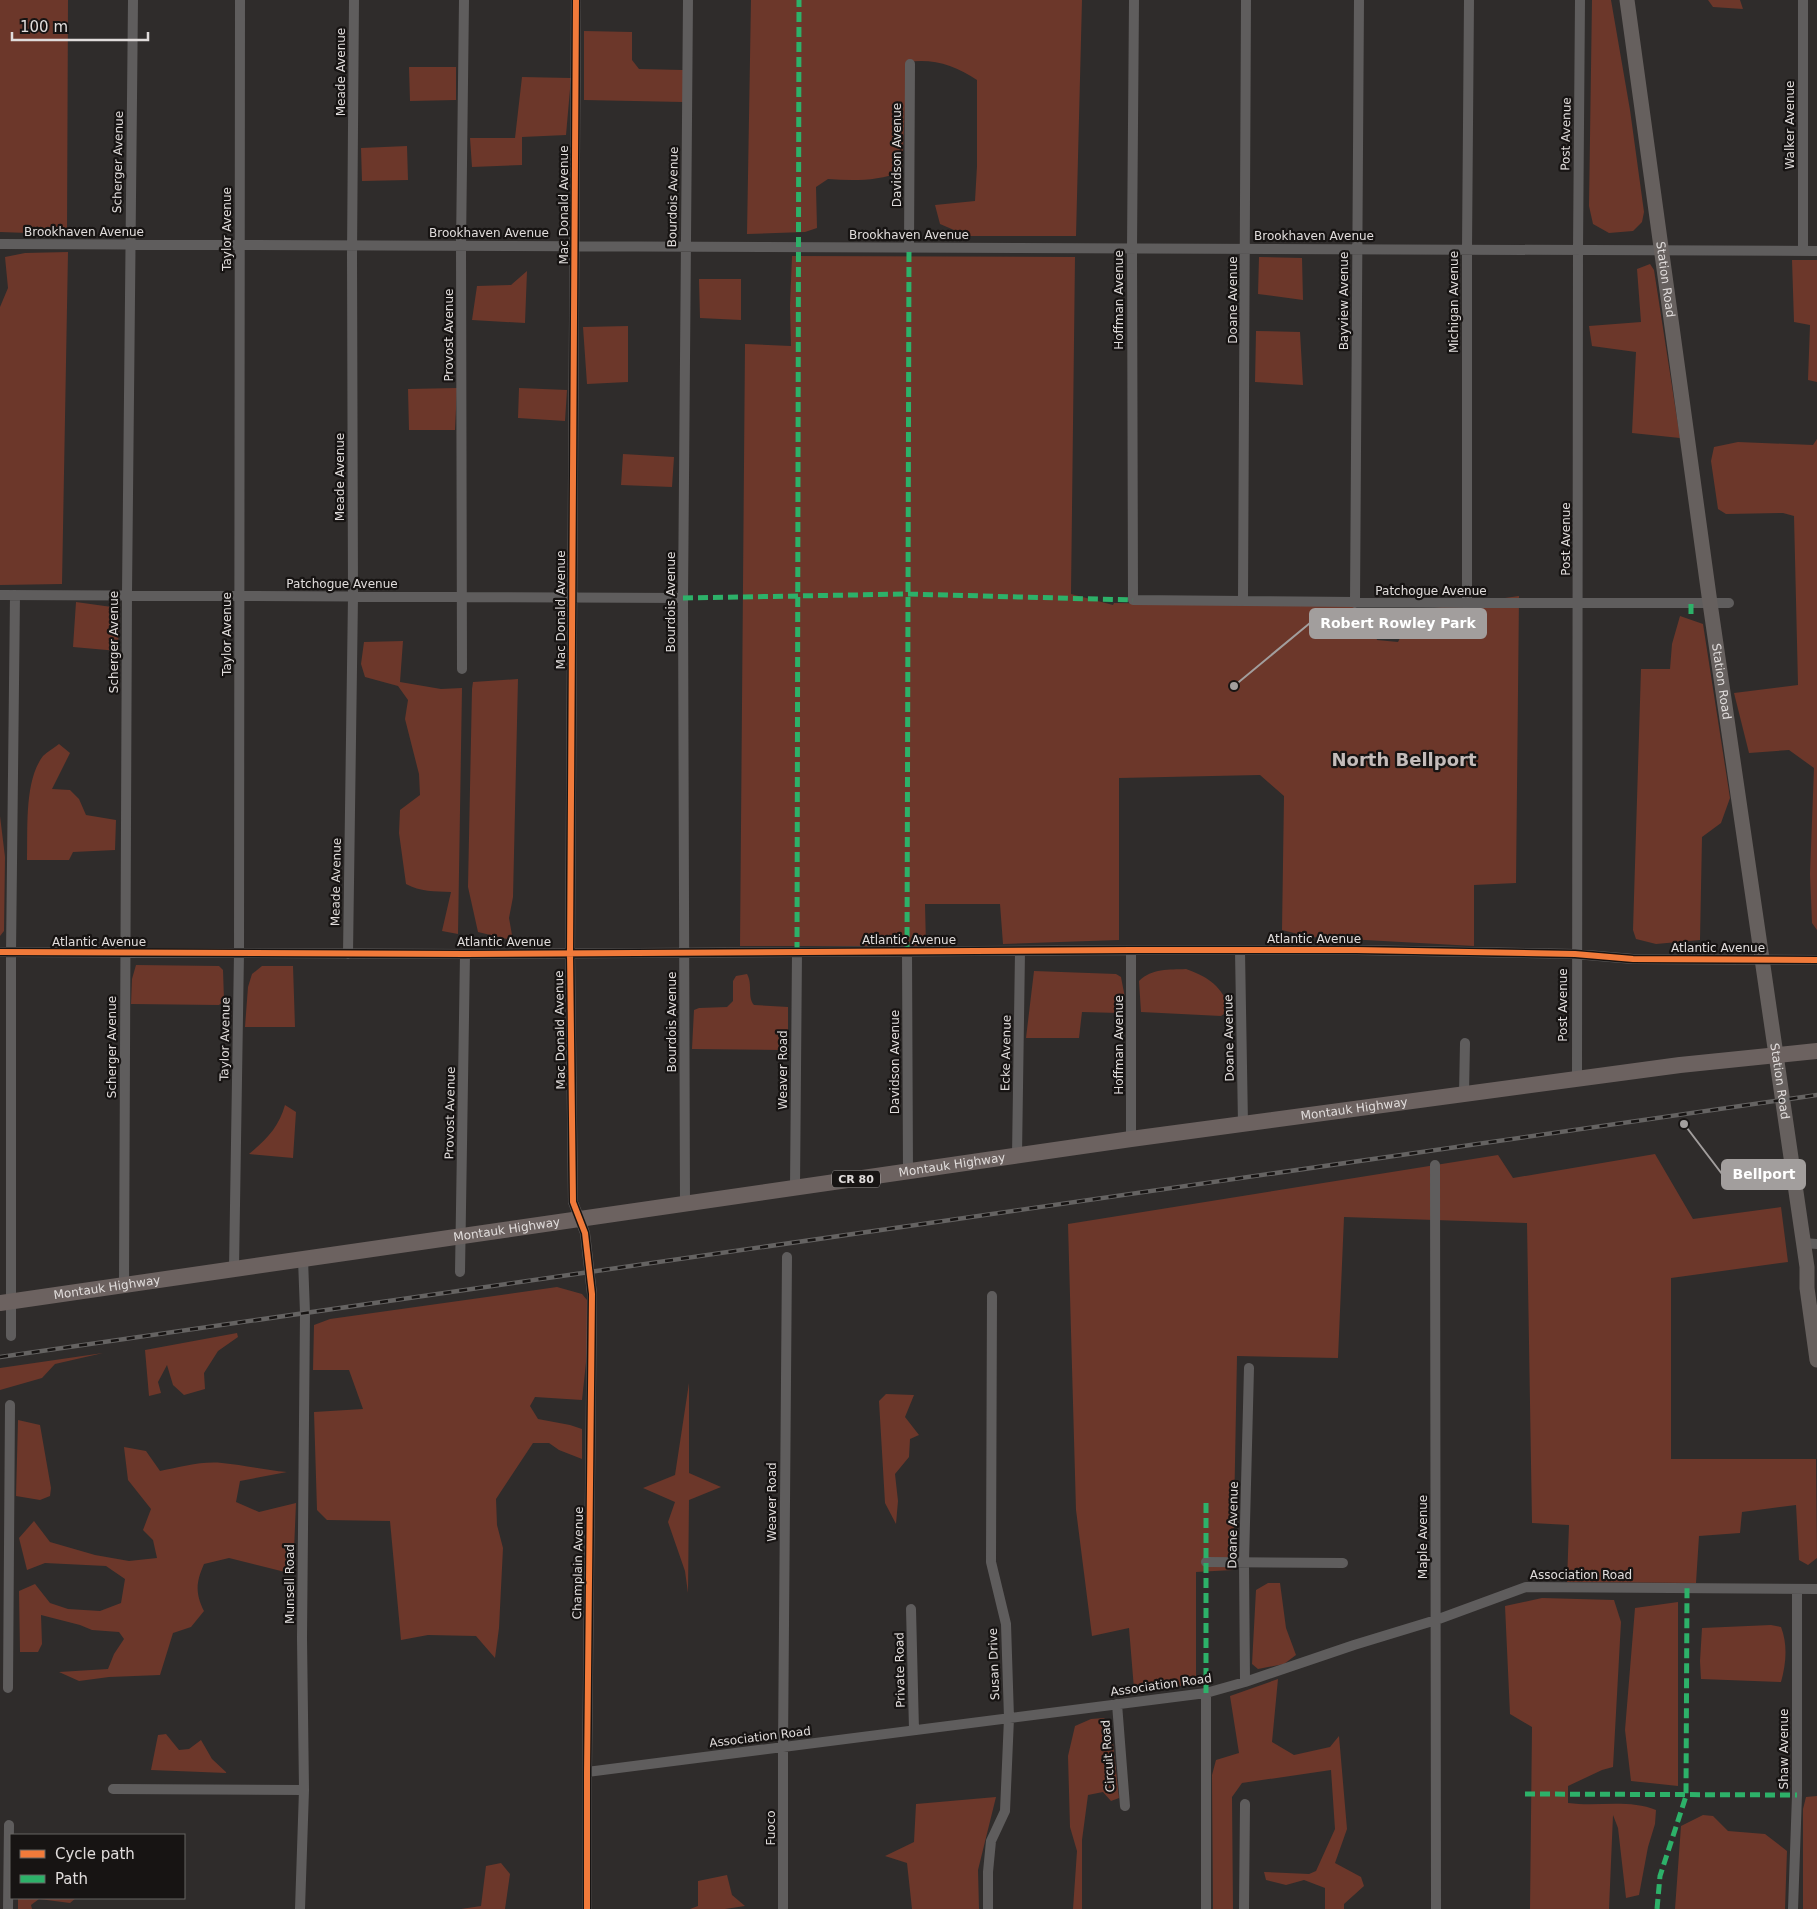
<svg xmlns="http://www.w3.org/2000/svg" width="1817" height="1909" font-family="'DejaVu Sans',sans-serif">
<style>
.green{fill:#6c372a}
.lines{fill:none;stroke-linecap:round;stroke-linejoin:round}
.street{stroke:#5f5d5d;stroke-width:10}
.secondary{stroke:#66605e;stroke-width:15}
.primary{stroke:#6c6260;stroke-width:16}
.rail-casing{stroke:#656362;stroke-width:4.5}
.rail{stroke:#171413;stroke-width:2.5;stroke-dasharray:8;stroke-linecap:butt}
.quiet{stroke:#2db169;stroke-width:5;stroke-dasharray:10 5;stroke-linecap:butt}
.cycleway-casing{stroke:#171413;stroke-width:9}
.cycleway{stroke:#f17a3a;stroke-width:6}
.labels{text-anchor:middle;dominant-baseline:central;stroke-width:4.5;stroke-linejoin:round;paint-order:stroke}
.shield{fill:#171413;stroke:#a4a09f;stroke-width:1}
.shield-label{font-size:11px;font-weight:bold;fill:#e0dcdb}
.street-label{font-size:12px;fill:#e0dcdb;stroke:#171413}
.district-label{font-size:18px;font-weight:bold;fill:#c4bcba;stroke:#171413}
.leader{fill:none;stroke:#a29e9d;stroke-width:2}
.callout-dot{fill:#a29e9d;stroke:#171413;stroke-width:2}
.callout{fill:#a29e9d;stroke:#a29e9d;stroke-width:2}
.callout-label{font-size:14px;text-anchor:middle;font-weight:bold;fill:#fff}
</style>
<rect width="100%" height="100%" fill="#2f2c2b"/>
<path class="green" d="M0,0h68l-1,233 -10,1 -57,-2z
M751,0h331l-6,236h-108l-28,-12 -5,-19 40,-4 2,-35v-86c-22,-15 -44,-22 -70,-18l-5,110c-25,9 -48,9 -74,7l-12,8 1,41 -12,4 -58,2z
M1592,0h19l19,110 14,102 -2,10 -9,9 -24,2 -16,-9 -4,-18z
M1708,0h32l3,9 -30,-2z
M584,31l48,1v28l7,9 44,1v32l-99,-2z
M409,67h47v33l-46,1z
M522,77l49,1 -5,57 -44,2v28l-50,2 -2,-29h45z
M407,146l1,34 -46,1 -1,-33z
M68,252l-6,332 -62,1v-278l8,-19 -3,-31 20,-4z
M792,256l283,1 -4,337 42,11 1,-2 241,3v9l14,1 8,24 21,2 16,-31 105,-15 -3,287 -42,2v61l-164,-9 -28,-7 2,-134 -24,-21 -141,3v162l-116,4 -3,-40h-75l1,42h-186l5,-602 46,2 -1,-40z
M1259,257l43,1 1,42 -45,-6z
M1792,260h25v122l-9,-2 2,-55 -16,-3z
M1650,264l4,6 26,168 -48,-5 4,-81 -44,-6 -3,-20 52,-4 -4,-53z
M527,271l-2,52 -53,-3 5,-34 34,-1z
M699,279h42v41l-41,-2z
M628,326v56l-41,2 -4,-57z
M1256,331l44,1 3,53 -48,-3z
M457,388l-2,42h-46l-1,-41z
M519,388l48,2 -2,31 -47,-3z
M1817,439v491l-5,-7 -2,-49 4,-106 -25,-18 -40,3 -15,-60 64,-8 -4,-169 -11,-3 -57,1 -8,-5 -7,-48 3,-14 24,-5 75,3z
M623,454l51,3 -2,30 -51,-2z
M76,602l43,6 -1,43 -45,-4z
M1680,616l23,8 27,174 -9,25 -19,14 -2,103 -44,4 -20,-5 -3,-9 8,-261h29l2,-25z
M403,641l-3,41 41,7 21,-1 -4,246 -16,-3 9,-39c-16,-1 -31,0 -45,-8l-7,-51 1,-23 20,-15 -1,-21 -14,-55 3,-19 -10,-14 -33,-9 -4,-13 3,-22z
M518,679l-5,218 -4,21 3,17 -5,4 -29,-7 -10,-45 4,-198 1,-7z
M59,744l11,9 -18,36 18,1 9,9 7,16 30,5 -1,30 -42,2 -4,8h-42c1,-31 -3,-79 16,-104 4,-4 11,-8 16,-12z
M0,816l5,41 -1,74 -4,5z
M136,965l83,1 4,4 1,30 -5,5 -88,-1 1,-25z
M262,966h31l2,61h-50l3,-40 4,-13z
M1186,969c26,10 33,16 45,40l-10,7 -80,-4 -2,-31c13,-13 30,-11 47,-12z
M1034,971l82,3 5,3 4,21 -6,15 -37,-1 -3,26h-53z
M747,974c6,10 0,23 7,31l34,2v40l-6,3 -90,-1 2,-39 5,-2 28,-1 6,-6v-20l3,-5z
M285,1105l11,7 -3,46 -44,-4c17,-14 30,-27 36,-49z
M1655,1154l38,65 88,-12 7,55 -117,16v181h145l1,99 -9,7 -9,-5 -3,-55 -54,7 -2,21 -41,3 -3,47 -129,-1 2,-57 -37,-2 -5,-300 -183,-6 -6,141 -101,-2 -4,214 -37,2v113l-62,4 -5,-61 -37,8 -16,-126 -8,-286 430,-69 15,23z
M557,1287l25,7 10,12 -10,94 -47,-3 -5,9 8,13 32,6 12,4v30l-23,-9 -10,-7h-16l-37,56 1,26 6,23 -4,80 -4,30 -19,-22 -48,-1 -27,5 -11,-119 -63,-1 -10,-10 -3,-98 49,-3 -14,-39h-36l1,-45 16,-6z
M237,1333l1,4 -20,14 -14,22 1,16 -21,6 -11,-10 -6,-20 -9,17 3,11 -12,3 -4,-46z
M103,1353l-48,11 -13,14 -42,12v-22z
M689,1383v90l32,14 -32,13 -1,93 -3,-22 -17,-49 7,-20 -32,-14 32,-13z
M886,1394l28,1 -9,22 14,18 -9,4 -1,18 -14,17 3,27 -2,23 -11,-21 -6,-102z
M18,1420l22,5 11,63 -1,8 -10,4 -24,-4z
M124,1447l22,4 14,20c21,-4 41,-10 62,-8 21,2 43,7 65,9l-47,9 -4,21 23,10 37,-9 -3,71 -64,-16 -25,6c-8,18 -9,29 0,47l-13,16 -18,6 -13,42 -51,2 -30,4 -20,-9 49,-3 6,-15 10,-15 -5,-7 -27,-2 -12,-5 -39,-10 1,29 -4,8h-18l-1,-61 16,-7 15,19 18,6 32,2 21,-8 4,-24 -19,-13 -61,-3 -18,7 -8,-32 15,-17 16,21 45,13 34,6 28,-3 -4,-18 -10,-10 8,-21 -23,-29z
M1268,1583h12l6,45 10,27 -12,9 -26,5 -6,-5 4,-74z
M1542,1598l72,2 7,22 -8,145 -11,3 -34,16v17c29,4 61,-4 88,7l-1,14 -7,23 -9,48 -13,3 -8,-70 -5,-13 -4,94h-79l2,-182 -22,-13 -5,-108z
M1678,1602v184l-47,-5 -6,-51 10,-122z
M1771,1625l10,2c7,18 5,37 0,55l-80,-3 -1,-18 2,-33z
M1278,1679l-6,63 22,13 36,-8 9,-11 8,93 -12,34 26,14 3,9 -20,18v5h-19v-21l-21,-8 -18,5 -20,-5 -2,-8 45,2 7,-3 19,-42 -4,-59 -89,13 -10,14 1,112h-20l-1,-134 4,-15 23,-7 -9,-57z
M1104,1718l7,7 8,73 -8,3 -8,-9 -15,3 -6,45v69h-9l4,-58 -7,-24 -2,-71 7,-30 16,-7z
M166,1734l13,16 10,-1 12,-9 11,19 15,14 -76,-3 7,-35z
M1817,1796v113h-14v-100l3,-12z
M996,1797l-18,73 1,39h-67l-5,-46 -22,-7 29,-14 2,-38z
M1703,1815l10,1 15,15 37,3 22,17 -2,58h-110l6,-83z
M501,1863l9,11 -5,35h-44l20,-3 5,-40z
M727,1875l5,20 13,11 -20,3h-35l8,-3v-25z
M18,1898h58l-6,5 -31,-4 -8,6 1,4h-14z"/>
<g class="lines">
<path class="street" d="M576,0l-6,953 3,249 12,31 7,61 -5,478v137
M1134,0l-2,248 1,352 334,3h262
M1803,0v251
M0,244l1817,7
M909,247l1,-183
M0,595l683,3
M1243,600l3,-600
M1355,603l4,-603
M1467,603v-354l2,-249
M462,669l-1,-423 3,-246
M1131,950v189
M1240,951l3,173
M0,952l465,2 666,-4h225l219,4 58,5 184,1
M907,952l1,220
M348,954l5,-358 -1,-341 2,-255
M1577,1079l1,-829 2,-250
M1464,1094l1,-51
M1017,1156l3,-205
M1435,1165l1,744
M795,1188l2,-236
M685,1204l-2,-606 5,-598
M1803,1243l14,1
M234,1269l5,-316 1,-953
M460,1272l5,-318
M124,1284l3,-690 6,-594
M11,1336v-383l4,-358
M1206,1562l137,1
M911,1609l3,121
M1245,1682l-1,-120 5,-194
M8,1688l2,-283
M1117,1704l8,102
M587,1772l619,-79 39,-11 109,-37 82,-25 90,-33 291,2
M113,1789l191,1
M8,1909l1,-84
M300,1909l4,-119 -2,-152 3,-325 -2,-54
M783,1909v-162l4,-490
M988,1909v-37l3,-31 14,-30 4,-93 -3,-94 -15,-62 1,-266
M1206,1909v-216
M1244,1909l1,-105
M1793,1909l4,-114v-206"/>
<path class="secondary" id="s1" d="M1627,0l83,603 97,664v21l10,72"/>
<path class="primary" id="s2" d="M0,1303l1131,-164 549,-74 137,-14"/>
<defs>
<path id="rail" d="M0,1357l1817,-262"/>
</defs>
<use href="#rail" class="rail-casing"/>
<use href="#rail" class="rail"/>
<path class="quiet" d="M683,598l225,-4 225,6
M1691,604v13
M797,952l2,-952
M907,952l2,-705
M1206,1693v-192
M1525,1794l272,1
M1657,1909l3,-33 26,-80 1,-208"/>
<defs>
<path id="cycleway" d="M576,0l-6,953 3,249 12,31 7,61 -5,478v137
M0,952l465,2 666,-4h225l219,4 58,5 184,1"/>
</defs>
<use href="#cycleway" class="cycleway-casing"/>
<use href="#cycleway" class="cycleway"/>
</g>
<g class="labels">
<rect class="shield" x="832" y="1170.5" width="48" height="17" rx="4"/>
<g class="shield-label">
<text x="856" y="1179">CR 80</text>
</g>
<g class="street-label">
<text transform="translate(341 72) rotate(-90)">Meade Avenue</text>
<text transform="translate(1790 125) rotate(-90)">Walker Avenue</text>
<text transform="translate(1566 134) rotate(-89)">Post Avenue</text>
<text transform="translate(897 155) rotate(-90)">Davidson Avenue</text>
<text transform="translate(118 162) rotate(-89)">Scherger Avenue</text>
<text transform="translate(673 197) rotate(-89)">Bourdois Avenue</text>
<text transform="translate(564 205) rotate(-90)">Mac Donald Avenue</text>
<text transform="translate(227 229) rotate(-90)">Taylor Avenue</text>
<text x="84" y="232">Brookhaven Avenue</text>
<text x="489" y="233">Brookhaven Avenue</text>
<text x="909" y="235">Brookhaven Avenue</text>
<text x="1314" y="236">Brookhaven Avenue</text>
<text stroke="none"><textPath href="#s1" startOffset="282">Station Road</textPath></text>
<text transform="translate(1119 300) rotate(-90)">Hoffman Avenue</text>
<text transform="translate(1233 300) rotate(-90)">Doane Avenue</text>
<text transform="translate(1344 301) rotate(-90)">Bayview Avenue</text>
<text transform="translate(1454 302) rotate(-90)">Michigan Avenue</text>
<text transform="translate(449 335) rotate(-90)">Provost Avenue</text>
<text transform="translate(340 477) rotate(-90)">Meade Avenue</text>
<text transform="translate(1566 539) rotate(-90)">Post Avenue</text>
<text x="342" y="584">Patchogue Avenue</text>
<text x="1431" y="591">Patchogue Avenue</text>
<text transform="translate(671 602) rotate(-90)">Bourdois Avenue</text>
<text transform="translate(561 610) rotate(-90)">Mac Donald Avenue</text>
<text transform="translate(227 634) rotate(-90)">Taylor Avenue</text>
<text transform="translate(114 642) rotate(-90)">Scherger Avenue</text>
<text stroke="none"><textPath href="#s1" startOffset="688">Station Road</textPath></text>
<text transform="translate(336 882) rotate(-89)">Meade Avenue</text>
<text x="1314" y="939">Atlantic Avenue</text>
<text x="909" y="940">Atlantic Avenue</text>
<text x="99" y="942">Atlantic Avenue</text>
<text x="504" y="942">Atlantic Avenue</text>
<text x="1718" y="948">Atlantic Avenue</text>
<text transform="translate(1563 1005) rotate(-90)">Post Avenue</text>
<text transform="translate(672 1022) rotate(-90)">Bourdois Avenue</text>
<text transform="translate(560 1030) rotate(-91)">Mac Donald Avenue</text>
<text transform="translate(1229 1038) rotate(-91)">Doane Avenue</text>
<text transform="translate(225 1039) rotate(-89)">Taylor Avenue</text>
<text transform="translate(1119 1045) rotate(-90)">Hoffman Avenue</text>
<text transform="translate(112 1047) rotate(-90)">Scherger Avenue</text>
<text transform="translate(1006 1053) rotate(-89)">Ecke Avenue</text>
<text transform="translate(895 1062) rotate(-90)">Davidson Avenue</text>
<text transform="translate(783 1070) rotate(-90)">Weaver Road</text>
<text stroke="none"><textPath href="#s1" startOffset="1092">Station Road</textPath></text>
<text stroke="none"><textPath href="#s2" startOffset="1368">Montauk Highway</textPath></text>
<text transform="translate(450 1113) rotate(-89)">Provost Avenue</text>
<text stroke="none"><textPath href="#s2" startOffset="962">Montauk Highway</textPath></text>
<text stroke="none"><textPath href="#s2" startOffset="512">Montauk Highway</textPath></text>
<text stroke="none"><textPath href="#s2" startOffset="108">Montauk Highway</textPath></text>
<text transform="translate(772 1502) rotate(-90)">Weaver Road</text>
<text transform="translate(1233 1525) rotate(-89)">Doane Avenue</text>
<text transform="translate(1423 1537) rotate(-90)">Maple Avenue</text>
<text transform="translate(578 1563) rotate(-89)">Champlain Avenue</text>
<text x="1581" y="1575">Association Road</text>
<text transform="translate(290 1584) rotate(-90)">Munsell Road</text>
<text transform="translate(994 1664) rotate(-92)">Susan Drive</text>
<text transform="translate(900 1670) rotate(-91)">Private Road</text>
<text transform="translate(1161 1685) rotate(-8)">Association Road</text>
<text transform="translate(760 1737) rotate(-7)">Association Road</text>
<text transform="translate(1784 1749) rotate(-90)">Shaw Avenue</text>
<text transform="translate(1108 1756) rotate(-94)">Circuit Road</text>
<text transform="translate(771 1828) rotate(-90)">Fuoco</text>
</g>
<g class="district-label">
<text x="1404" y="759">North Bellport</text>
</g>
</g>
<path class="leader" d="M1234 686L1310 623M1684 1124L1722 1174"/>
<g class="callout-dot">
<circle cx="1234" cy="686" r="5"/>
<circle cx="1684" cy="1124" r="5"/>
</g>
<g class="callout">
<rect x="1310" y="609" width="176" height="29" rx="5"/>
<rect x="1722" y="1160" width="83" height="29" rx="5"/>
</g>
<g class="callout-label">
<text x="1398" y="628">Robert Rowley Park</text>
<text x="1764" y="1179">Bellport</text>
</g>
<rect x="10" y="1834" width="175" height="65" fill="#171413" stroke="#676463"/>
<rect x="20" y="1850" width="25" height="8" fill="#f17a3a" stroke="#676463"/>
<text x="55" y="1859" font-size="15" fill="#e0dcdb">Cycle path</text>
<rect x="20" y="1875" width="25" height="8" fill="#2db169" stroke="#676463"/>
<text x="55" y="1884" font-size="15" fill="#e0dcdb">Path</text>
<path d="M12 32v8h136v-8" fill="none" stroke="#e0dcdb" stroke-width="2.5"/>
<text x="20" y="32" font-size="15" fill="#e0dcdb" stroke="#171413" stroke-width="4" paint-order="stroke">100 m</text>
</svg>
